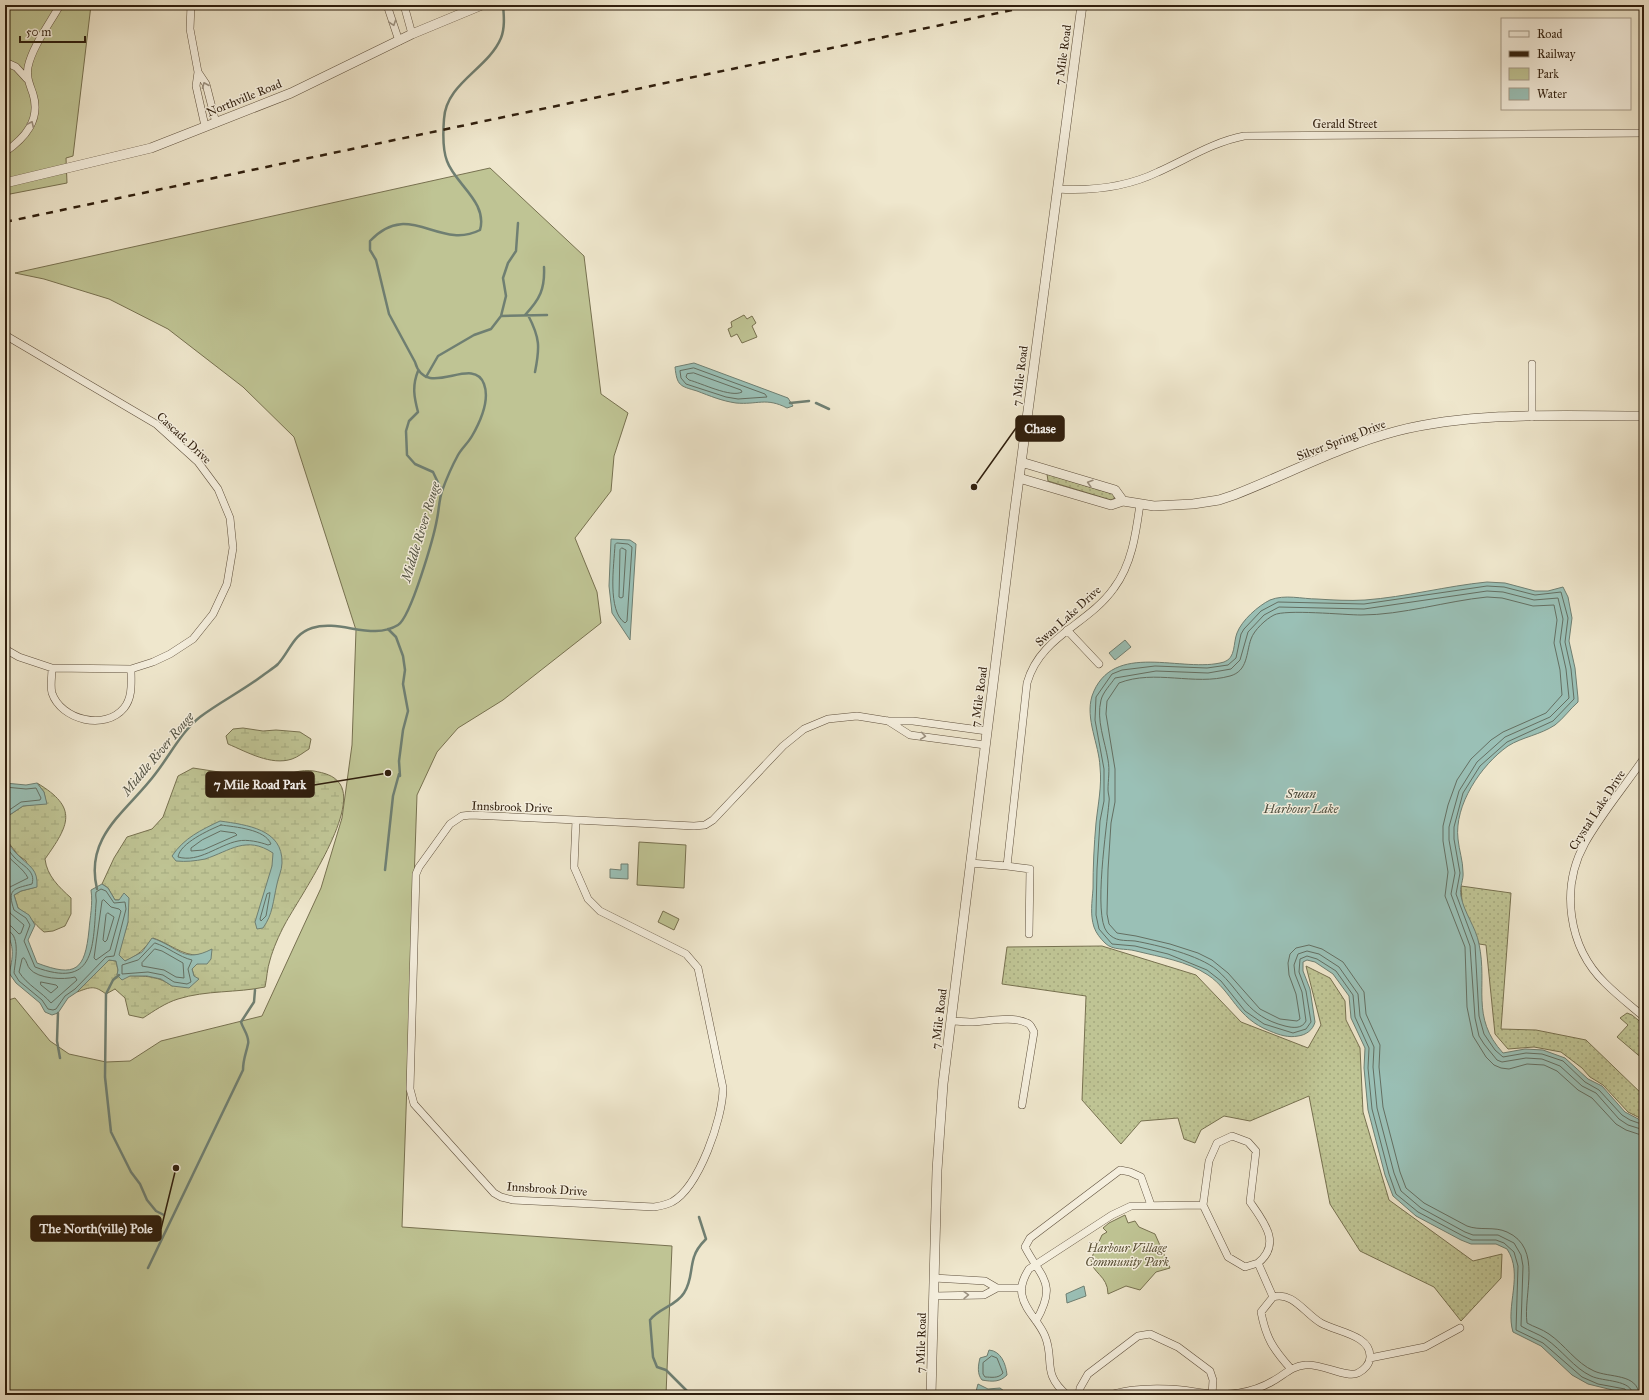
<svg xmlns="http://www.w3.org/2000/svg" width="1649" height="1400" font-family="'IM FELL Great Primer',serif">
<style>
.grass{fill:url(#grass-dots);stroke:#777150}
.wetland{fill:url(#wetland-marsh);stroke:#777150}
.park{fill:#bfc494;stroke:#777150}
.water{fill:#9ac0b6;stroke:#6f7f72}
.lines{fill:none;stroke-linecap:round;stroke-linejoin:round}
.shore{stroke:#646f62;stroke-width:1}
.stream{stroke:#6f7f72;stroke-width:2.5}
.minor-casing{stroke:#5f503d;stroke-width:8}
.tertiary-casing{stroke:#5f503d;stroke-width:10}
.minor{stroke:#f5efde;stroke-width:7}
.tertiary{stroke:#f5efde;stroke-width:9}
.rail{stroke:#2f1e0d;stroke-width:2.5;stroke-dasharray:7 7;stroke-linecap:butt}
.oneway{stroke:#9c9180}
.labels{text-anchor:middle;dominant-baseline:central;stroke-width:3;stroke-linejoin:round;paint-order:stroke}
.street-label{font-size:12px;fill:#2f1e0d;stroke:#f5efde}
.park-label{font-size:12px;font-style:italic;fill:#5a5036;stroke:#f5efde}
.water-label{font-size:13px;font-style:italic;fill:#4f4f40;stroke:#f5efde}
.leader{fill:none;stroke:#2f1e0d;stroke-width:1.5}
.callout-dot{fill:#2f1e0d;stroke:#f5efde;stroke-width:1.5}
.callout{fill:#2f1e0d;stroke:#2f1e0d;stroke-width:1.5}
.callout-label{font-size:13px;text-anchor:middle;font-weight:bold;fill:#fff}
</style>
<defs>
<pattern id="grass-dots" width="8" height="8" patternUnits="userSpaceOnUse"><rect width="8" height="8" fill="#bfc494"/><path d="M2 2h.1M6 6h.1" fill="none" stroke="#a4a87e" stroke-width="1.8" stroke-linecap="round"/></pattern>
<pattern id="wetland-marsh" width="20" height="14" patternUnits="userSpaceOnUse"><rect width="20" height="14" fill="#bfc494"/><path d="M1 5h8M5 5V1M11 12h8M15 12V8" fill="none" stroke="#a4a87e"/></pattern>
</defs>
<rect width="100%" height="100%" fill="#efe7cd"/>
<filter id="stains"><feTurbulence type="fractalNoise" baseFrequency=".005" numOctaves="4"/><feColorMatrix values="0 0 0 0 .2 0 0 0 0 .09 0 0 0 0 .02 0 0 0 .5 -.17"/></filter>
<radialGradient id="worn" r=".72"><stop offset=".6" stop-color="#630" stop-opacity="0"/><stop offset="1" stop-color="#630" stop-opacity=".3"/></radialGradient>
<path class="grass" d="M1047,474l66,20 2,4 -4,2 -63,-19z
M1461,886l50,7 -10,136 35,1 50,10 58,56v24l-16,-8 -25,-27 -13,-8 -8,-9 -21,-16 -27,-5 -26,2 -13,-15 -9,-89 -7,-1 -17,-41z
M1102,946l94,29 45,47 67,26 13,-23 -15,-59 24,12 15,23 1,19 14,28 3,64 26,88 84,61 29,-7 -1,24 -40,43 -27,-34 -74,-36 -30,-47 -21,-108 -59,25 -26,-5 -23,14 -6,13 -11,-4 -6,-21 -37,3 -20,23 -39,-44 4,-104 -84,-12 5,-37z
M1627,1013l5,2 12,10v35l-27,-23 11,-12 -8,-7z"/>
<path class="wetland" d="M243,728l20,3 13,-1 24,2 11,7 -2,10c-5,3 -11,8 -17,10 -21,7 -45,-7 -64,-15l-2,-8 7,-7z
M193,768l85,13c10,-8 23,-12 36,-10 10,2 20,4 26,13 19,28 -41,114 -55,140 -6,11 -12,25 -15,36 -3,9 -3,18 -5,27 -28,6 -59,3 -87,12 -13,4 -24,12 -35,19l-14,-3 -4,-17 -10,-9 -9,5c-12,-9 -15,-7 -29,-2l32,-32 7,1 2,9 -1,5c20,2 38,-2 55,11l22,-10 -2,-7 5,-5 2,-9c-17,1 -30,-12 -46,-17 -9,11 -15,18 -28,23l-7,-6 10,-33 -9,-22h-4l-7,-12 -6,-4 12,-26 13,-21 25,-8 11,-12 15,-41z
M37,783c42,25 32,42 8,76 2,17 14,28 26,39v16l-6,12 -12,5 -9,1c-11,-9 -14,-16 -26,-24l-4,-13 7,-4 15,-4 -10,-26 -8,-6 -13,-17v-20l18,-12 23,-3 -2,-11z"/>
<path class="park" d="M5,5h86l-18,151 -7,2 1,25 -62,12z
M490,168l94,88 17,138 27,19 -14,43 -3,35 -36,47 22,54 4,31 -98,77 -45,28 -21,24 -20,43 -15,432 270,19 -6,149h-661v-394l10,-3 35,43 19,13 37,8 24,-1 31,-20 101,-25 59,-128 21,-70 10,-73 4,-115 -62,-193 -51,-50 -75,-58 -59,-30 -65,-20 -29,-6z
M744,315l3,4 5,-3 4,7 -4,3 5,11 -15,6 -5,-9 -6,3 -3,-8 4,-2 -1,-5z
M639,842l47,3 -2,43 -47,-3z
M663,911l16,8 -5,11 -16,-8z
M1125,1215l3,8 7,-2 4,6 16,7 15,34 -14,4 -16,18 -14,-4 -18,8c0,-19 -17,-21 -17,-35l11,-24 5,-3 -4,-4 6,-5z"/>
<path class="water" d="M694,363l94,35 5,8 -6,2c-21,-11 -30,-3 -51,-5 -14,-2 -26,-7 -39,-12 -17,-5 -20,-5 -22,-24z
M611,539l19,1 6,4 -6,96 -18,-27 -3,-27z
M1487,582l18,1 30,8h13l15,-4 5,10 4,21 -3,23 6,27 3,30v4c-8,7 -15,17 -23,23 -15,10 -33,12 -47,21 -27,19 -54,59 -50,93 1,11 5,22 5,33 1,8 -4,15 -2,24 3,17 15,31 18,48 9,42 -9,73 24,109l22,-4 18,1 22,8 23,21 14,7 23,26 19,10v273h-11l-45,-11 -16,-9 -31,-29 -28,-14c-8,-26 11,-58 -6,-83l-11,-5h-25l-10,-4 -45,-24 -23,-20 -8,-21 -17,-65 -4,-42 1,-20 -14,-30 -2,-22 -16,-22 -18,-12 -8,-2 -4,2v9l7,18 5,33c-2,8 -9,13 -17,14 -9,2 -19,-1 -28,-5 -34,-13 -37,-39 -62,-56 -21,-14 -48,-18 -72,-24 -11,-3 -23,0 -31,-8 -5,-5 -9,-10 -11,-16 -4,-12 -2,-25 -1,-38 0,-22 1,-44 3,-66 2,-19 6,-37 4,-56 -1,-23 -15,-48 -8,-71 20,-57 91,-22 132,-34 12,-4 9,-19 13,-29 5,-13 21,-27 33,-33 15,-6 32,-1 47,-1 16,1 32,2 48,1 41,-3 81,-14 122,-18z
M1125,640l6,7 -16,13 -6,-7z
M5,783l21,2 11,-2 7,9 3,12 -24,2 -18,12z
M220,821c27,4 63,8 62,42 0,7 -4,15 -5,21 -4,17 -4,30 -14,44l-6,1 -2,-7 17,-56 1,-13c-27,-18 -43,-2 -68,6 -10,2 -19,3 -29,2l-4,-5c12,-18 29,-26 48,-35z
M5,838c4,6 8,13 14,18 11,11 19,13 18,31l-16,4 -7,4 4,13 11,7 6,10 -7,15 9,23c39,15 48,7 52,-33 1,-13 4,-26 2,-40l11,-6 6,4 7,12h4l5,-7 5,5 -1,24 -9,33 6,6 17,-9 10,-14c27,9 31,26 60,11l-1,10 -4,5h-10l-5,5 2,7 5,3 -10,9 -17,-2 -11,-7 -14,-3h-17l-8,4 -5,-5 1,-5 -2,-9 -7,-1 -32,32 -9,6 -10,15 -6,2 -7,-3 -5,-9 -24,-20 -7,-10c4,-14 6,-30 -4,-40z
M621,864h7v15l-18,-1v-9l11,1z
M1084,1286l2,10 -19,7 -1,-9z
M989,1350c12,1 17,14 18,25 -7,7 -14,7 -25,5 -5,-6 -4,-14 -2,-22l7,-2z
M978,1384l10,5 12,-1 4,3v4h-29z"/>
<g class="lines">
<path class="shore" d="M694,368l71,26 2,3 -29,2 -12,-2 -40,-13 -5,-6 -1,-7z
M694,373l47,17 1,2c-11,6 -41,-9 -53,-12l-3,-3 1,-3z
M617,543l11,1 4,3 -5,74 -2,2c-18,-12 -11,-58 -10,-78z
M622,548l4,2 -3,47 -2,1 -2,-1 1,-47z
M5,787l21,2 10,-1 5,10 -1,2 -19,2 -16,11
M221,825c14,2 44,4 50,19l-3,1c-8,-3 -21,-6 -30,-4 -20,4 -39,22 -60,16 2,-14 31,-27 43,-32z
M221,831l14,2 2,2 -34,15 -12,1v-3l11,-8z
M5,845c3,4 6,9 10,13 8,8 21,13 17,26 -19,5 -25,5 -18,26l12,8 4,7 -6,16 11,26c59,22 58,-17 61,-63 1,-4 -1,-8 0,-12l5,-3 5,2 8,12 11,-1 1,7 -12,47 -8,1 -31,32 -10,7 -9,13 -3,1 -5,-1 -6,-9 -23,-19 -5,-8c1,-11 8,-41 -9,-43
M5,853c7,9 18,15 23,25l-18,9 -5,7 5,19 14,12 -3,8 -2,1 -8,-8 -6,-1
M270,893l-4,23 -5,5 -1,-2 7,-25z
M104,900l7,7 8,2 2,2 -11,39 -14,10 -2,-2 8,-57z
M108,913l6,4 -7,23 -2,2 -2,-2 3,-25z
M155,943c13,4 24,14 37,17l-4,9 3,13 -4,2 -13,-2 -11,-7 -15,-3 -26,2v-9l16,-5z
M155,949l7,2 21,12 1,15 -8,-1 -12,-7 -22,-4v-3z
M24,958c3,3 3,8 6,11 8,10 34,11 45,8l2,3 -26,23c-9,-11 -24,-18 -32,-31l3,-13z
M41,982l15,3 2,2 -7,6 -10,-8z
M992,1356l5,2 6,15c-5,6 -12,4 -18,4l-2,-3v-11z
M1628,1395l-3,-6 -27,-5 -16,-7 -39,-34 -27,-13 2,-64 -4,-14 -10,-9 -8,-3h-24l-9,-4 -45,-24 -22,-18 -7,-20 -17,-65 -4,-41 1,-20 -14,-31 -2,-22 -17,-24 -19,-12 -10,-3 -7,3 -1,13 7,19 5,31 -5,7 -13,4 -29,-9 -19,-13 -24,-30 -14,-11 -39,-16 -33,-8 -23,-2 -13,-15 -3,-14 1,-46 3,-48 4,-20v-32l-9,-49 1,-23 16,-23 10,-4 33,-4 52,2 21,-3 8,-7 5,-24 3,-5 17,-18 17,-9 86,2 123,-18 17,1 31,8 26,-3 7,26 -3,24 6,27 3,30 -21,22 -46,21 -27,24 -17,27 -9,34v12l6,34 -4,21 19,51 4,71 5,18 11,16 8,7 23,-4 16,1 21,7 22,21 14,8 23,25 8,5 14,5
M1633,1395c-1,-16 -30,-13 -42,-19 -17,-8 -29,-26 -45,-37 -7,-5 -17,-8 -25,-13l2,-60 -2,-11 -7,-12 -16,-8h-25l-8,-3 -44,-24 -20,-17 -7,-18 -17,-65 -4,-41 1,-20 -14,-31 -2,-22 -19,-27 -20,-13 -12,-3 -9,3 -4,11 1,9 7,18 4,29c-4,8 -13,7 -21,5 -39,-10 -42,-33 -68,-56 -18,-15 -60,-25 -82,-29 -11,-1 -20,1 -28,-9 -14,-17 0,-106 2,-130 1,-4 -1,-8 -1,-12 0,-10 2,-20 0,-30 -3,-19 -12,-40 -7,-60 2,-8 10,-16 14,-22l41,-7 52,2 23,-4 9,-9 8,-28 16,-17 15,-8 85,2 123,-18 16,1 31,8 24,-2 5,21 -3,23 6,27 3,29 -19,19 -45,20 -28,25 -18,29 -10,36v13l6,33 -4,21 19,52 5,72 4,18 5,8 13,16 5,2 24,-4 16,1 18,7 22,20 14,7 23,26 9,6 16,5
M1639,1395c-1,-22 -30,-17 -45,-24 -18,-8 -29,-26 -45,-37 -7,-5 -15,-7 -22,-11 -4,-29 16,-75 -20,-91 -13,-6 -27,-1 -40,-6l-43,-23 -18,-15 -6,-16 -17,-65 -4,-40 1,-22 -14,-31 -2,-22 -21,-30 -21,-13 -13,-4 -13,3 -6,6 -2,9 1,12 7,19 4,25 -3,2 -17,-2 -20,-10 -32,-36 -16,-13 -14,-7 -28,-9 -34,-8 -19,-3 -8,-9 -2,-10 1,-44 3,-47 4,-21v-33l-9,-55 1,-13 12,-18c36,-14 75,3 111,-7 18,-5 16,-23 21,-37 3,-9 15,-20 23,-24 11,-6 71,0 87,0 42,0 85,-14 126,-18l15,1 31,8 21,-1 3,15 -3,23 6,27 2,25 -16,18 -43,19 -12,8 -20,19 -14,21 -9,25 -5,21v15l5,31 -3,24 20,51 2,60 6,29 13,21 8,8 7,3 8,1 18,-5 17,1 13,6 21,19 14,8 24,26 10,6 18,6"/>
<path class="stream" d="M525,315c15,-16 20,-26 19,-48
M528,315c12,23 12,32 7,57
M501,316l5,-20 -3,-18 5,-15 8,-12 2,-28
M418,371c-6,15 -4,26 0,41l-9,9 -3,10 1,24 8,9 18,8 9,19
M426,377l12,-21 36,-21 17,-6 10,-13 46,-1
M790,403l19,-2
M816,403l13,6
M388,629l8,8 7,19 2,14 -2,14 5,27 -5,19 -4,31 1,15
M385,870l8,-74 6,-22
M97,889c-13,-54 31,-78 59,-116 14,-18 26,-42 44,-56 20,-15 42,-26 62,-41 5,-4 12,-8 16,-12 12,-13 15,-30 34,-36 28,-9 60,13 86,-3 13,-8 36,-89 39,-106 2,-9 2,-19 5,-28 4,-11 10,-25 16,-36 4,-7 10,-12 14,-19 8,-14 18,-36 12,-52 -11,-30 -58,17 -69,-22l-26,-48 -13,-54 -6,-10v-9c39,-42 69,10 110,-11 8,-28 -25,-46 -33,-69 -5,-13 -4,-29 -3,-42 2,-36 44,-50 57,-81 4,-10 3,-22 2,-33
M119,975l-6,5 -7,14 -1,83 6,55 20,40 9,12 7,16 9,11 8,4
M58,1013l-1,28 3,17
M148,1268l95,-198c0,-11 3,-16 5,-26 2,-7 -5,-15 -7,-22l13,-20 1,-12
M691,1395l-25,-25 -9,-3 -4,-10 -3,-37c9,-12 26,-14 34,-27 8,-12 6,-24 10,-36 2,-7 7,-13 12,-18l-7,-22"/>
<defs>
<path id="minor" d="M191,5l-1,24 8,43
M387,5l12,36
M404,5l8,29
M5,62l11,5 11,12
M205,126l-9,-40 2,-14 8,12 10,39
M5,152c20,-14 36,-32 28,-58 -3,-9 -7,-17 -5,-27 4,-20 22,-44 32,-62
M1057,189c33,2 70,-2 101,-17 29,-13 55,-30 86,-36l400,-3
M5,335l151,89 42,38 20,27 12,29 3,30 -6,36 -14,30 -20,25 -23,15 -17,8 -22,7 -79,-1 -33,-11 -14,-8
M1532,417v-53
M1067,630l32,34
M52,668c0,8 -2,18 0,25 9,27 53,38 72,15 9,-11 7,-26 7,-39
M888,721l22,14 75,10
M1644,758c-19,28 -42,55 -59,85 -25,45 -17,104 20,140 12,12 26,23 39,34
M471,815l105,5 -2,47 14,32 12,12 86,43 12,14 25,120c0,30 -24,99 -51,114 -6,3 -12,4 -18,5l-141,-7 -12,-3 -7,-4 -80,-89 -4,-15 6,-215 3,-7 31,-43 12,-8z
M576,820l118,6 11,-1 8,-5 70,-74 21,-17 24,-10 29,-3 31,5h25l74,10
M970,863l37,3 20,-183c13,-47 61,-58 87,-95 18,-24 22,-55 26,-84
M1007,866l23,3 -1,65
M951,1021c6,0 13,1 19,1 17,0 40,-7 57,1 4,1 5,6 7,9l-12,73
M1203,1205l6,-44 8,-18 15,-7 16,6 8,9 -6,51c14,20 32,42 8,61l15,34
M1203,1205l25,52 17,10 13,-4
M934,1278l51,3 12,7h25
M934,1296l50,-1 13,-7
M1273,1297l-12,15c5,26 12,37 30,57
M1036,1321c22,-38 5,-43 -11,-74l5,-9 90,-68 10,2 11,5 10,28
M1370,1358l55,-11 35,-19
M1067,1395c-26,-22 -12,-35 -22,-59 -6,-15 -20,-25 -23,-41 -2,-10 2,-18 7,-26l83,-54 19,-9 72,-1
M1079,1395l1,-7 8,-14 50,-38 12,-2 28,13 32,24 3,9 -1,15
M1109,1395c20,-6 40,-7 60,-6 24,1 46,8 70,4 12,-2 24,-6 34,-12 11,-6 19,-15 32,-16 17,-2 42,14 53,8 6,-3 12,-9 12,-16 1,-22 -33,-25 -49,-34 -16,-9 -28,-32 -48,-26"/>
<path id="tertiary" d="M5,183l146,-35 140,-55 121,-59 70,-29
M1021,462l94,28 8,11
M1019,478l92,27 12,-4 31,5 39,-2 26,-4 15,-5c54,-21 106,-49 163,-64 80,-20 165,-15 247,-15
M931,1395l6,-225 6,-86 71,-568 68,-511"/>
</defs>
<use href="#minor" class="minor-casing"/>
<use href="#tertiary" class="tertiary-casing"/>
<use href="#minor" class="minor"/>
<use href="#tertiary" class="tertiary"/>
<path class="rail" d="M5,222l1031,-217"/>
</g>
<defs><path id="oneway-chevron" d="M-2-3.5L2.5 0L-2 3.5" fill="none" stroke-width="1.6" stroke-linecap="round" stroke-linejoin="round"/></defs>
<g class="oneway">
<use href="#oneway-chevron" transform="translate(393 23) rotate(71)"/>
<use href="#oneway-chevron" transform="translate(205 85) rotate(-113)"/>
<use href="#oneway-chevron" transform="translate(31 124) rotate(-65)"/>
<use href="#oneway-chevron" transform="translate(1090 483) rotate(-163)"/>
<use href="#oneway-chevron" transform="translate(923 736) rotate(8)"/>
<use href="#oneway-chevron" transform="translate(966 1295) rotate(-1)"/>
</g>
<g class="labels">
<g class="street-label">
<text transform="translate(1063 55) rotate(-82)">7 Mile Road</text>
<text transform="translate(244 98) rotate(-22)">Northville Road</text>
<text x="1345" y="124">Gerald Street</text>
<text transform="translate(1020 376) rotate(-83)">7 Mile Road</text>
<text transform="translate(184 438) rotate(43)">Cascade Drive</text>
<text transform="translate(1341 440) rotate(-21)">Silver Spring Drive</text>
<text transform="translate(1068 616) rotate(-42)">Swan Lake Drive</text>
<text transform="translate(979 697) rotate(-82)">7 Mile Road</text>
<text transform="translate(512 807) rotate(2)">Innsbrook Drive</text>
<text transform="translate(1597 810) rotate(-57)">Crystal Lake Drive</text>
<text transform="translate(939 1019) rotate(-83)">7 Mile Road</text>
<text transform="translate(547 1189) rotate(4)">Innsbrook Drive</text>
<text transform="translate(921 1343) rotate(-88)">7 Mile Road</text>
</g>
<g class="park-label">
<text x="1127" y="1248">Harbour Village<tspan x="1127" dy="14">Community Park</tspan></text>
</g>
<g class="water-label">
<text transform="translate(421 532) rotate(-73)">Middle River Rouge</text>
<text transform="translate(158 754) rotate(-50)">Middle River Rouge</text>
<text x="1301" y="794">Swan<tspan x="1301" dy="15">Harbour Lake</tspan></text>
</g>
</g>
<path class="leader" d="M974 487L1016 428M388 773L314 785M176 1168L161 1229"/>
<g class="callout-dot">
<circle cx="974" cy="487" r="4"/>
<circle cx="388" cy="773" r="4"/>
<circle cx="176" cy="1168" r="4"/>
</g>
<g class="callout">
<rect x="1016" y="416" width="48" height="25" rx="4"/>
<rect x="206" y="772" width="108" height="25" rx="4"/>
<rect x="31" y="1216" width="130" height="25" rx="4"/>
</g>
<g class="callout-label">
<text x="1040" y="433">Chase</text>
<text x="260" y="789">7 Mile Road Park</text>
<text x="96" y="1233">The North(ville) Pole</text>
</g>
<rect width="1649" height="1400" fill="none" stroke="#efe7cd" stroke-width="20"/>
<rect x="6" y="6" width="1637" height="1388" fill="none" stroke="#2f1e0d" stroke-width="2"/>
<rect x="10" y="10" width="1629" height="1380" fill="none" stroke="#2f1e0d"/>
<rect x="1501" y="18" width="130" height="92" fill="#f5efde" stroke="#a69b8a"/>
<rect x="1509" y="31" width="20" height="6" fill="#f5efde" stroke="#a69b8a"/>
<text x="1537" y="38" font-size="12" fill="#2f1e0d">Road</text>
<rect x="1509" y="51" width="20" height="6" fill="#2f1e0d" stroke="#a69b8a"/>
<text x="1537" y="58" font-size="12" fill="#2f1e0d">Railway</text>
<rect x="1509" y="68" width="20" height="12" fill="#bfc494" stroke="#a69b8a"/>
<text x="1537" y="78" font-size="12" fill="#2f1e0d">Park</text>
<rect x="1509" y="88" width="20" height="12" fill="#9ac0b6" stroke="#a69b8a"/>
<text x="1537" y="98" font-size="12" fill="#2f1e0d">Water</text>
<path d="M20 36v6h65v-6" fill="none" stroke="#2f1e0d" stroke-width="2"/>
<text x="26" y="36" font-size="12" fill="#2f1e0d" stroke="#f5efde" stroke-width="3" paint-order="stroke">50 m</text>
<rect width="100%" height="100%" filter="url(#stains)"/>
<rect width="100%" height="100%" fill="url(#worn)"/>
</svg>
